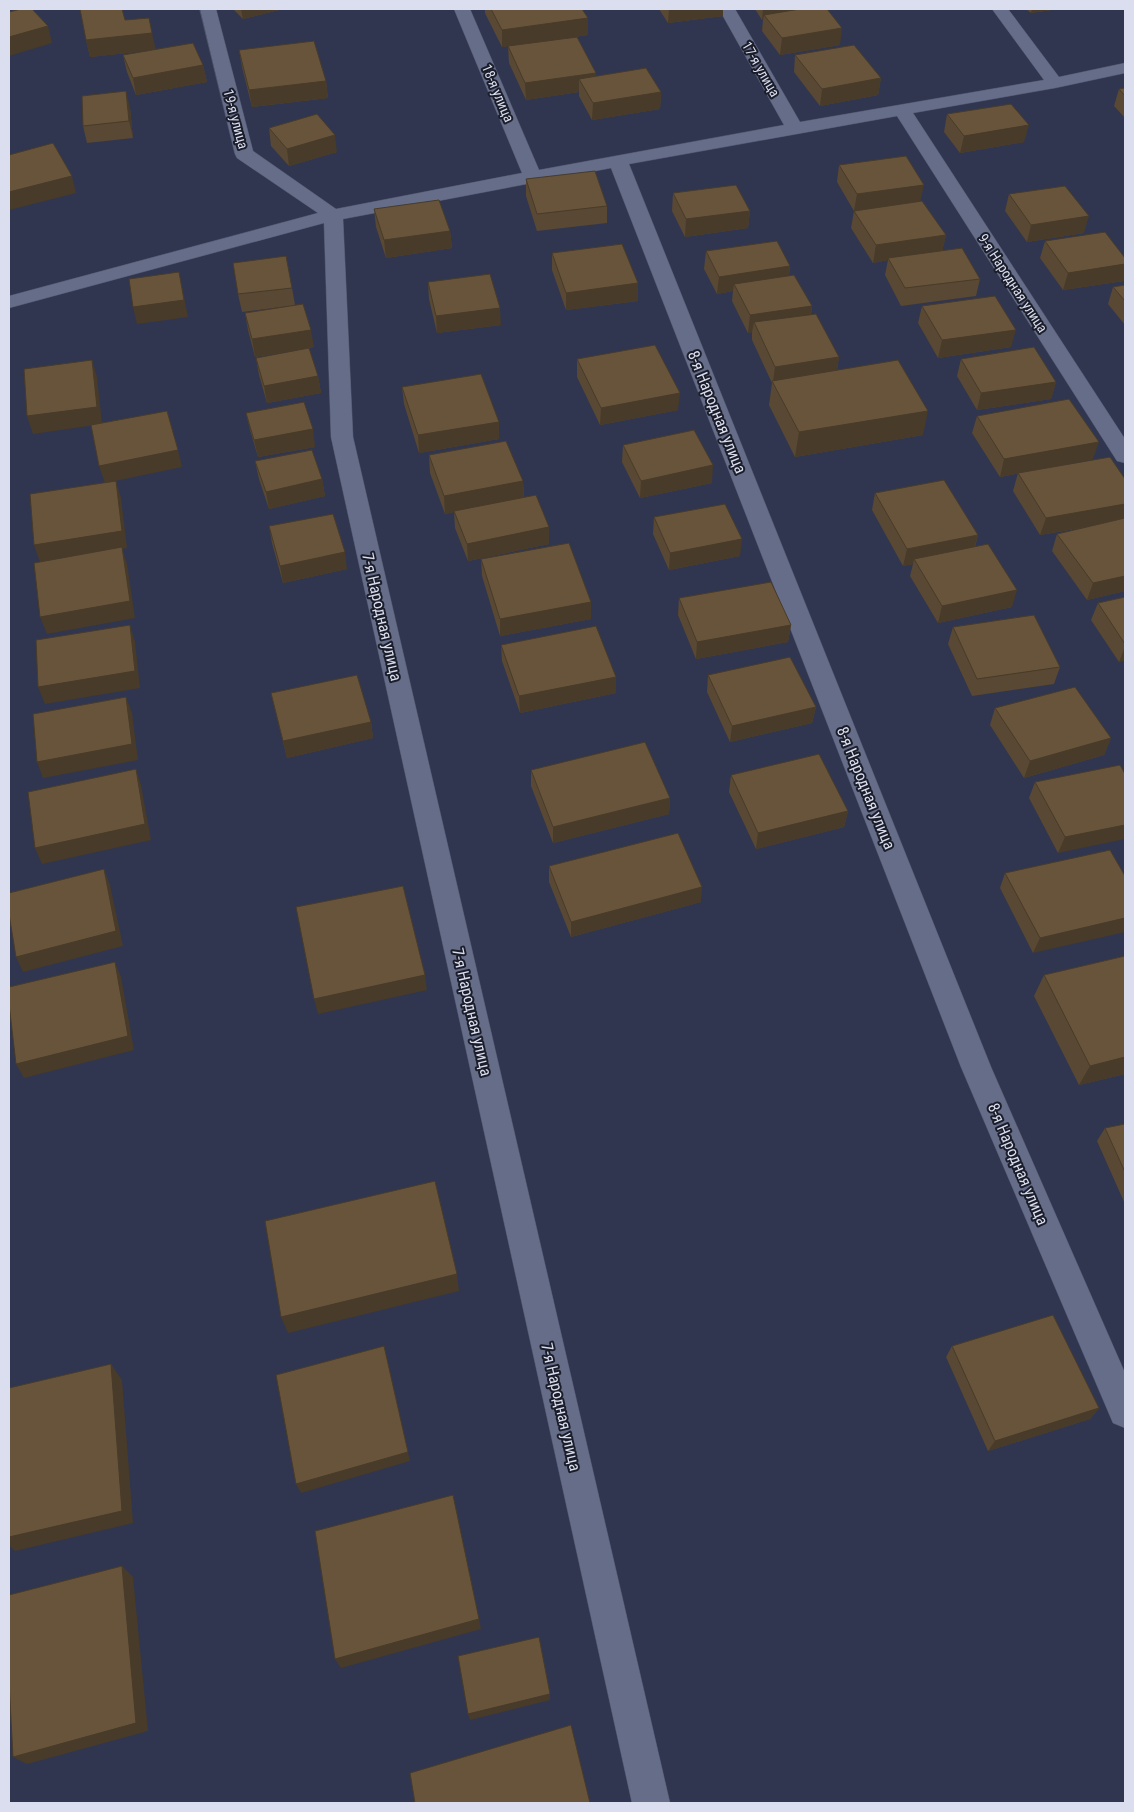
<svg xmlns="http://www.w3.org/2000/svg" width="1134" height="1812" font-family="'Roboto Condensed',sans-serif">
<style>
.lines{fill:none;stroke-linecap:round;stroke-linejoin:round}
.minor-casing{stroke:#4e5369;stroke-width:1}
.minor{fill:#656d89;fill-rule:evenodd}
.wall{fill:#594833}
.shaded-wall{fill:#483b29}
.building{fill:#67543b;stroke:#483b29}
.labels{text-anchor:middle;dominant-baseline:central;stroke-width:4;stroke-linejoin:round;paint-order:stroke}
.far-street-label{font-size:14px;fill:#dadeef;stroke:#1b1e2a}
.street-label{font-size:16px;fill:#dadeef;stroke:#1b1e2a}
</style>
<rect width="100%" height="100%" fill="#303650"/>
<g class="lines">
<defs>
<path id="minor" d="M200,9h16l37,142 83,58 186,-36 -68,-164h16l69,161 245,-45 -65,-116h16l65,113 244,-42 -52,-71h16l51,68 66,-14v10l-70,15 -142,25 212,326v24l-8,-2 -220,-345 -268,48 362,903 134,306v55l-12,-5 -152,-356 -350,-899 -268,51 10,218 317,1366h-38l-301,-1366 -7,-214 -315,85v-12l309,-83 -81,-55 -2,-4z"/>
</defs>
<use href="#minor" class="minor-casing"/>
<use href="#minor" class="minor"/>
</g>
<path class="wall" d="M233,9h50l-40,10z
M485,9h97l6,26 -76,11 84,30 65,16 -1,17 -68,11 -13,-24v-4l-53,8 -17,-37 -1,-17 -6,1 -17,-34z
M659,9h64v7l-55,7z
M755,9h72l13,36 -60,10 -18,-24 1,-11h-1z
M1026,9h32l-27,4z
M125,20l31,30 47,15 4,17 -71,13 -9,-23 -4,-17 31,-5 -64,7 -4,-17z
M239,50l87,31 2,17 -76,9 -10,-40z
M795,55l86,23 -3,17 -58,11 -26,-34z
M1125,88v30l-11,-12 5,-17z
M130,108l3,30 -46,5 -4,-17z
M947,114l77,28 -64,11 -16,-21z
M269,128l68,24 -48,14 -18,-20z
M839,165l82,36 25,34 -4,16 38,28 -4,17 -75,10 -16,-31 3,-15 -15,3 -22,-35 3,-17 -17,-29z
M526,179l81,27v17l-70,8 -11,-35z
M673,193l77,18 -2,17 -63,9 -13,-26z
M1009,194l75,39 -57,9 -22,-31z
M374,209l76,22 2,17 -66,10 -10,-31z
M1045,241l79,40 -61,9 -23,-32z
M706,251l84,15 -1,9 23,31 -1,8 28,43 -2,13 86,65 -128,22 -26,-52 3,-22 -20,-43v-8l-4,1 -16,-32 1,-10 -16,3 -13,-25z
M552,253l86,30v18l-72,9 -14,-40z
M428,282l73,43 -64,8 -8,-34z
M1125,285v40l-17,-21 5,-17z
M292,288l3,17 19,42 -59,10 -7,-27 -3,-17 44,-7 -47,6 -4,-18z
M922,306l89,41 -73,11 -20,-35z
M256,358l62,18 3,17 -54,10 -8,-28z
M577,359l101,51 -78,15 -23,-48z
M961,359l95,23 -5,17 -74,11 -20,-34z
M402,387l97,52 -80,14 -15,-49z
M246,413l69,34 -57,10 -8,-27z
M977,416l116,43 -93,18 -28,-44z
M623,445l89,38 -72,15 -18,-36z
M429,455l94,26 1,16 25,47 -81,17 -13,-33 -1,-16 -9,2 -15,-41z
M255,461l67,18 3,17 -56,13 -10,-30z
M1018,473l107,6v112l-38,9 -35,-49 5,-17 36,-8 -53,9 -27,-44z
M875,493l103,42 -3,12 37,60 -74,16 -28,-47 3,-12 -10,2 -31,-56z
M654,517l86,39 -71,14 -16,-36z
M269,526l78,43 -64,14 -11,-40z
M481,559l110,43v17l-91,17 -18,-60z
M1125,597v63l-6,2 -28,-42 7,-17z
M679,598l112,27 -3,17 -92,17 -18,-44z
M953,627l107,40 -6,17 -82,12 -24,-52z
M501,645l115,32v16l-96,20 -18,-52z
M708,675l108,32 -4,16 -82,19 -23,-50z
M271,693l100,29 2,16 -86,20z
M995,708l116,30 -7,17 -80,23 -34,-53z
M531,770l139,28 -1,16 -116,29 -22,-57z
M1125,774l-67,79 -29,-55 6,-16z
M731,775l117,36 -4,16 -88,22 -27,-57z
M549,866l152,36 -130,35 -22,-55z
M1005,873l120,3 -92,77 -33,-65z
M1125,956v118l-46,11 -45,-89 10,-21z
M1125,1124v80l-28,-63 8,-13z
M952,1346l147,62 -9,11 -102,32 -42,-94z"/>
<path class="shaded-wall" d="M241,9h42l-40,10z
M669,9h54v7l-55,7z
M763,9h55l-54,6 -1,5h-1z
M1032,9h26l-27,4z
M588,18v17l-86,12v-17z
M48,26l4,17 -43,13v-19z
M842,28l-2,17 -60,10 2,-17z
M152,33l4,17 -66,7 -4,-17z
M203,65l4,17 -71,13 -3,-17z
M596,73v17l-17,-11v13l-53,8 -1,-17z
M881,78l-3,17 -58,11 2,-17z
M326,81l2,17 -76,9 -3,-17z
M126,91l4,17 3,30 -4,-17z
M661,92l-1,17 -68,11 1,-17z
M1029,125l-5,17 -64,11 4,-17z
M335,135l2,17 -48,14 -2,-17z
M72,176l4,17 -67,17v-18z
M924,185l-4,17 -66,9 3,-17z
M750,211l-2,17 -63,9 1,-18z
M1089,216l-5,17 -57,9 4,-17z
M450,231l2,17 -66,10 -2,-18z
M946,235l-4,17 -54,6v2l-15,3 3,-18z
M1125,264v13l-1,4 -61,9 5,-17z
M790,266l-2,17 -54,1 -1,7 -16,3 2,-17z
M179,272l9,45 -51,7 -4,-17z
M638,283v18l-72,9v-17z
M812,306l-3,17 -55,-1 -2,10 -4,1 2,-18z
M500,308l1,17 -64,8 -1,-17z
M311,330l3,17 -59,10 -3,-18z
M1016,330l-5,17 -73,11 4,-18z
M839,357l-3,18 -63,7 2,-15z
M92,360l5,17 5,47 -69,10 -6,-18z
M318,376l3,17 -54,10 -3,-17z
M1056,382l-5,17 -74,11 4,-17z
M680,393l-2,17 -78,15 1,-17z
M928,411l-5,24 -128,22 4,-25z
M499,422v17l-80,14 -1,-18z
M313,429l2,18 -57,10 -4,-17z
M1099,442l-6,17 -93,18 4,-18z
M178,450l4,17 -77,16 -6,-17z
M713,465l-1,18 -72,15 1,-17z
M322,479l3,17 -56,13 -3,-17z
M116,481l5,17 6,50 -5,1 5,15 8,54 -88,16 -7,-17v-55l-6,-17z
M523,481l1,17 -79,16 -1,-18z
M1125,504v16l-85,15 6,-17z
M549,527v17l-81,17 -1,-17z
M978,535l-5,17 -59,7 -1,5 -10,2 4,-17z
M742,539l-2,17 -71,14 1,-17z
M345,552l2,17 -64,14 -3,-17z
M1125,576v15l-38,9 6,-17z
M1017,590l-5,17 -74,16 4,-17z
M591,602v17l-91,17v-17z
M130,625l5,17 5,46 -95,16 -7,-17z
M791,625l-3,17 -92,17 1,-17z
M1125,647v13l-6,2z
M616,677v16l-96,20 -1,-17z
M126,697l6,16 6,47 -95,18 -6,-16z
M816,707l-4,16 -82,19 2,-16z
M371,722l2,16 -86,20 -4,-17z
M1111,738l-7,17 -80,23 6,-17z
M136,769l5,16 10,55 -109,24 -7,-16z
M670,798l-1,16 -116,29v-16z
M848,811l-4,16 -88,22 2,-16z
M1125,825v14l-67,14 7,-16z
M104,869l6,16 13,61 -100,26 -7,-15z
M702,887l-1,15 -130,35v-15z
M1125,918v14l-92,21 7,-15z
M115,962l6,15 13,73 -110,28 -8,-14z
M425,975l2,15 -109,24 -4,-15z
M1125,1057v17l-46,11 11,-19z
M457,1274l2,17 -171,42 -7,-16z
M384,1346l26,115 -109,32 -5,-9z
M111,1364l11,16 11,143 -118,28 -6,-6v-8z
M1099,1408l-9,11 -102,32 7,-10z
M453,1495l28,134 -140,39 -6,-9z
M122,1566l11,11 15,154 -121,33 -14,-7z
M550,1694v6l-80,20 -2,-6z"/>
<path class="building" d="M21,9h11l16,17 -39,11v-25z
M80,9h42l3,11 24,-2 3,15 -66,7z
M491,9h91l6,9 -86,12z
M800,9h27l15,19 -60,10 -18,-23z
M577,37l19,36 -71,10 -17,-37z
M314,41l12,40 -77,9 -10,-40z
M193,43l10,22 -70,13 -10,-23z
M854,45l27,33 -59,11 -27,-34z
M646,68l15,24 -68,11 -14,-24z
M1125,88v8l-6,-7z
M126,91l3,30 -46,5 -1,-30z
M1011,104l18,21 -65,11 -17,-22z
M317,114l18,21 -48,14 -18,-21z
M53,143l19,33 -63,16v-37z
M906,156l18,29 -67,9 -18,-29z
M595,171l12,35 -70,8 -11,-35z
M736,185l14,26 -64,8 -13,-26z
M1065,186l24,30 -58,9 -22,-31z
M439,200l11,31 -66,9 -10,-31z
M922,201l24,34 -70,10 -22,-34z
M1105,232l20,26v6l-57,9 -23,-32z
M777,241l13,25 -71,11 -13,-26z
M622,244l16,39 -72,10 -14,-40z
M962,248l18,31 -75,9 -17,-30z
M286,256l6,32 -54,6 -5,-31z
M179,272l5,28 -51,7 -4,-28z
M490,274l10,34 -64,8 -8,-34z
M794,275l18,31 -62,9 -16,-31z
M1125,285v16l-12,-14z
M995,296l21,34 -74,10 -20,-34z
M303,304l8,26 -59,9 -7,-26z
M816,314l23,43 -64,10 -21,-45z
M655,345l25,48 -79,15 -24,-49z
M1034,347l22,35 -75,11 -20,-34z
M309,348l9,28 -54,10 -8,-28z
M92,360l5,47 -70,9 -3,-47z
M898,360l30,51 -129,21 -27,-51z
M481,374l18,48 -81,13 -16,-48z
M1069,399l30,43 -95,17 -27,-43z
M304,402l9,27 -59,11 -8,-27z
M167,411l11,39 -79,16 -8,-41z
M694,430l19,35 -72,16 -18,-36z
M506,441l17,40 -79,15 -15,-41z
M312,450l10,29 -56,13 -11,-31z
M1110,457l15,22v25l-79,14 -28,-45z
M944,480l34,55 -71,14 -32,-56z
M116,481l6,50 -88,14 -4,-51z
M536,495l13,32 -82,17 -13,-33z
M725,504l17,35 -72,14 -16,-36z
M333,514l12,38 -65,14 -11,-40z
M1125,518v58l-32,7 -36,-49z
M569,543l22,59 -91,17 -19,-60z
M988,544l29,46 -75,16 -28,-47z
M122,547l8,54 -90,16 -6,-54z
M771,582l20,43 -94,17 -18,-44z
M1125,597v47l-27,-41z
M1034,615l26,52 -83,12 -24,-52z
M130,625l5,46 -97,16 -2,-47z
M596,626l20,51 -97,19 -18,-51z
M790,657l26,50 -84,19 -24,-51z
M357,675l14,47 -88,19 -12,-48z
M1075,687l36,51 -81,23 -35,-53z
M126,697l6,47 -95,18 -4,-48z
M645,742l25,56 -117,29 -22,-57z
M819,754l29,57 -90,22 -27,-58z
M1120,765l5,9v51l-60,12 -30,-55z
M136,769l9,55 -110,24 -7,-56z
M678,833l24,54 -131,35 -22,-56z
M1110,850l15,26v42l-85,20 -35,-65z
M104,869l12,62 -100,26 -7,-43v-21z
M403,886l22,89 -111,24 -18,-92z
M1125,956v101l-35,9 -46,-91z
M115,962l13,74 -112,28 -7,-60v-17z
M1125,1124v48l-20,-44z
M435,1181l22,93 -176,43 -16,-96z
M1053,1315l46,93 -104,33 -43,-95z
M384,1346l24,106 -112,32 -20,-109z
M111,1364l11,147 -113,26v-149z
M453,1495l26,124 -144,40 -20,-128z
M122,1566l14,157 -123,34 -4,-75v-87z
M539,1637l11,57 -82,20 -10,-58z
M571,1725l19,78h-175l-5,-30z"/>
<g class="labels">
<g class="far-street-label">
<text transform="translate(761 69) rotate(60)">17-я улица</text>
<text transform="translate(498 93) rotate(67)">18-я улица</text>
<text transform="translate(236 119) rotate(75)">19-я улица</text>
<text transform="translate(1013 283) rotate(57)">9-я Народная улица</text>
</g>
<g class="street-label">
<text transform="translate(717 412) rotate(68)">8-я Народная улица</text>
<text transform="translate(382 617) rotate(77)">7-я Народная улица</text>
<text transform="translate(866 788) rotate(68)">8-я Народная улица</text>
<text transform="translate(472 1012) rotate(77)">7-я Народная улица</text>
<text transform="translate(1018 1164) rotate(67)">8-я Народная улица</text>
<text transform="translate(561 1407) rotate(77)">7-я Народная улица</text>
</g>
</g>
<rect width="1134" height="1812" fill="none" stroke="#dadeef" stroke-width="20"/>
</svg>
